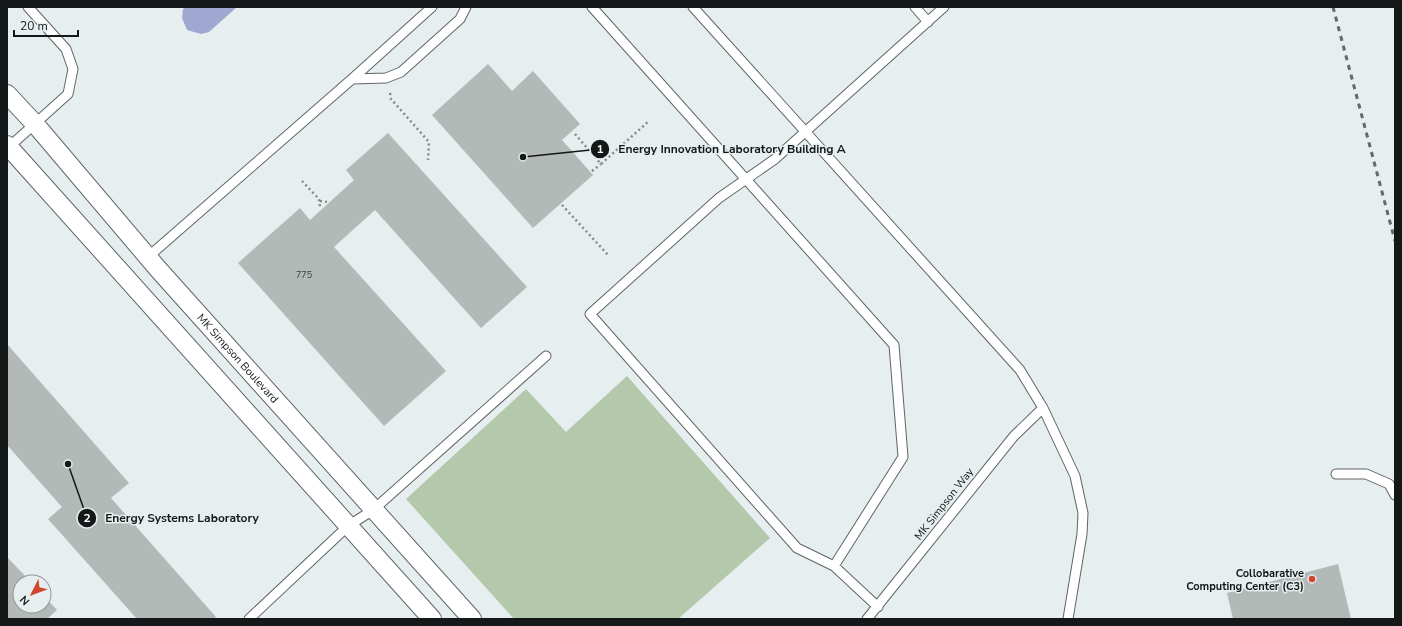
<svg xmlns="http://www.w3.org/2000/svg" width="1402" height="626" font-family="'Nunito Sans',sans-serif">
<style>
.green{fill:#b4c8ac}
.water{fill:#a0a8d2}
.building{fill:#b2b9b6}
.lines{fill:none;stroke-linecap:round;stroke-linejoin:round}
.lane-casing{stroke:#5e6566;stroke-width:11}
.street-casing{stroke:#5e6566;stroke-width:20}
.path{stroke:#848a8a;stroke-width:2.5;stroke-dasharray:2 3;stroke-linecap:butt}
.lane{stroke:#fff;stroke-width:9}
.street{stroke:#fff;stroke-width:18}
.rail{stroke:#646969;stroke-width:3;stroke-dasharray:5 5;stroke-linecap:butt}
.poi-dot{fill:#d1462e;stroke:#e6eeef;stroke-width:1.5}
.labels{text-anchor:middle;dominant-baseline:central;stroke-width:3;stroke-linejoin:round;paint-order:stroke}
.number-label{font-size:9px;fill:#3c4040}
.street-label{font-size:11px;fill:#151818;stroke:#e6eeef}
.poi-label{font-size:11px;font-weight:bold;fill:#151818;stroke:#e6eeef;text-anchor:end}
.leader{fill:none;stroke:#151818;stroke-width:1.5}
.callout-dot{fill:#151818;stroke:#e6eeef;stroke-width:1.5}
.mark-label{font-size:12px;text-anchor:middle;font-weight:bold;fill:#fff}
.callout-label{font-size:12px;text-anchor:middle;font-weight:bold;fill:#151818;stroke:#e6eeef;stroke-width:3;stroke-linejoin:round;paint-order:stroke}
</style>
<rect width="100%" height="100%" fill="#e6eeef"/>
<path class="green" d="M627,376l143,162 -92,81h-164l-108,-120 120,-110 40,43z"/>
<path class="water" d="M186,7h51l-28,25 -8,2 -14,-4 -5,-12 1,-9z"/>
<path class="building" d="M488,64l24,27 21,-20 47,53 -18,16 31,35 -60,53 -101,-113z
M388,133l139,154 -46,41 -106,-118 -41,37 112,124 -62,55 -146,-163 62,-55 10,12 44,-40 -8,-10z
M7,344l122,139 -18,15 105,119 -3,2h-76l-89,-100 14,-12 -55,-62z
M7,557l24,25h-11v24h24v-10l13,14 -10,9h-40z
M1338,564l13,55h-118l-6,-26z"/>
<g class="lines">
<defs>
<path id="lane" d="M592,7l302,338 9,112 -69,109
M693,7l327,363 23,38 32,68 8,37 -1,21 -14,85
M915,7l13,15
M352,79l34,-1 15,-6 59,-53 6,-12
M9,147l59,-53 5,-25 -7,-20 -38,-42
M148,257l204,-178 80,-72
M1336,474h30l23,10 6,11
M878,607l-44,-41 -37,-18 -207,-234 129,-116 56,-39 169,-152
M249,619l99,-93 25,-16 173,-154
M867,619l147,-183 29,-28"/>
<g id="street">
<path id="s1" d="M7,94l28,30 123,145 314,350"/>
<path d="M7,145l425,474"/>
</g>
</defs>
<use href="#lane" class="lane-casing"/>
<use href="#street" class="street-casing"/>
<path class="path" d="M390,93l1,6 38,43 -1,18
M575,134l26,30 48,-43
M592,171l9,-7
M302,181l17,18 1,8
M320,201l8,1
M562,205l47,51"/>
<use href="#lane" class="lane"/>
<use href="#street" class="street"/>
<path class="rail" d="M1333,7l62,234"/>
</g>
<circle class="poi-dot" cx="1312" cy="579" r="4"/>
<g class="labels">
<g class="number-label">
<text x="304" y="275">775</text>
</g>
<g class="street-label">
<text stroke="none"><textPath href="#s1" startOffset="351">MK Simpson Boulevard</textPath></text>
<text transform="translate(944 504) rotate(-52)">MK Simpson Way</text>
</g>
<g class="poi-label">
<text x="1304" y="573">Collobarative<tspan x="1304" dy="13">Computing Center (C3)</tspan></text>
</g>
</g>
<path class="leader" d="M523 157L600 149M68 464L87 518"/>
<g class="callout-dot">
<circle cx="523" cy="157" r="4"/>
<circle cx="68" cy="464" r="4"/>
<circle cx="600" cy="149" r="10"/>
<circle cx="87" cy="518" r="10"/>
</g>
<g class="mark-label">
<text x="600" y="153">1</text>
<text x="87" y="522">2</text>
</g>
<g class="callout-label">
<text x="732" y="153">Energy Innovation Laboratory Building A</text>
<text x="182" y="522">Energy Systems Laboratory</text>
</g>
<rect width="1402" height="626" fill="none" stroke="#151818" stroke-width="16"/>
<g transform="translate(32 594) rotate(228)"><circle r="19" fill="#e6eeef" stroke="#929899"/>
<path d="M0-3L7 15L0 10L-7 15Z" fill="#d1462e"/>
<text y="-6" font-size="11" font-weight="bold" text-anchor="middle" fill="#151818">N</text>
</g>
<path d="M14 30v6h64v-6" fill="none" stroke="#151818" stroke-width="2"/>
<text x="20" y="30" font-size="12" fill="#151818" stroke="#e6eeef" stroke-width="3" paint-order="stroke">20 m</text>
</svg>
